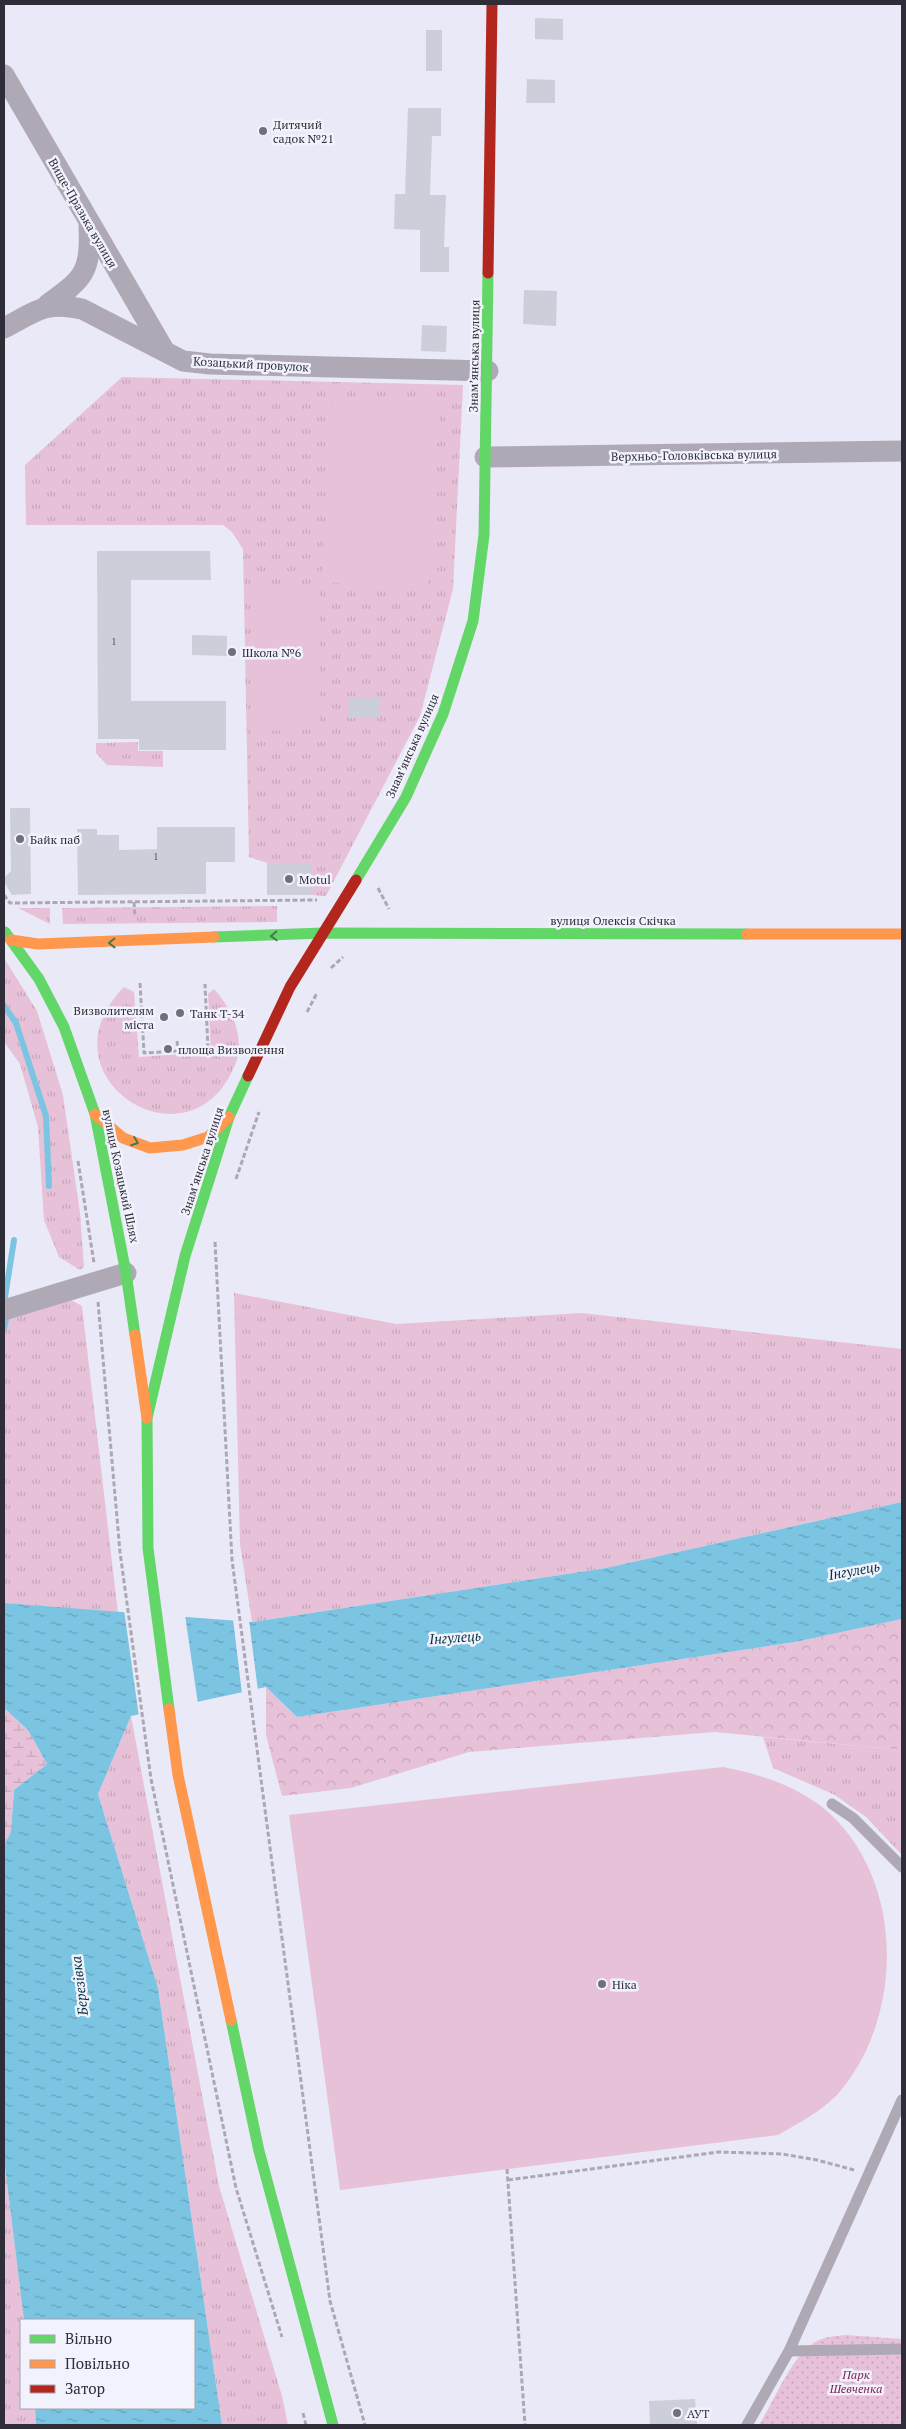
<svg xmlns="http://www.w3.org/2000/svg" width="906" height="2429" font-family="'PT Serif',serif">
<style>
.grass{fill:url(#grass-tufts)}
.forest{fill:url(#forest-crowns)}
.wetland{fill:url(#wetland-marsh)}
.park{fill:url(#park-dots)}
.pitch{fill:#e7c1d8}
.water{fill:url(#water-ripples)}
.pier{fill:#eae9f7}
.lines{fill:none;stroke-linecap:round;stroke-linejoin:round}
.stream{stroke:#7bc5e3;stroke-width:6}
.building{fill:#cccfd9}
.path{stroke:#aca8b2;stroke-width:3;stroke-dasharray:5 2.5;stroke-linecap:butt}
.lane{stroke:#afa9b6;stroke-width:11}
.street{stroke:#afa9b6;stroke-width:21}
.fast{stroke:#63d668;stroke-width:11}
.slow{stroke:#ff974d;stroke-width:11}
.jam{stroke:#b3261e;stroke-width:11}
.oneway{stroke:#467a4e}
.poi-dot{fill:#706f7b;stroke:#f2f2fd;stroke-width:2}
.labels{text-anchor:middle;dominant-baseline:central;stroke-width:5;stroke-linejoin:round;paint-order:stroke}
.number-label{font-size:10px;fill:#565660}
.poi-label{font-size:12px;fill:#2f2e38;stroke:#f2f2fd;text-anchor:start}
.street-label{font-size:12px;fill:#2f2e38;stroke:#f2f2fd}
.park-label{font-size:12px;font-style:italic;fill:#7f2054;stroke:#f2f2fd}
.water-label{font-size:14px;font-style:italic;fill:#003241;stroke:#f2f2fd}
</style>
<defs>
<pattern id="grass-tufts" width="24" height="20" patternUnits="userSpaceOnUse" patternTransform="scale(1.25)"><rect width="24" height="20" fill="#e7c1d8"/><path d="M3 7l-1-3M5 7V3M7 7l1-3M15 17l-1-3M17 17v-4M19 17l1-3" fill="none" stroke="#c6a6ba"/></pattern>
<pattern id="forest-crowns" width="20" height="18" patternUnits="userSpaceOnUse" patternTransform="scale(1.25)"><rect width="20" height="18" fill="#e7c1d8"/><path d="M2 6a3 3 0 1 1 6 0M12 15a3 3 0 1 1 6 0" fill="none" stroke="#c6a6ba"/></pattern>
<pattern id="wetland-marsh" width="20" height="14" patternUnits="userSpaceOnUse" patternTransform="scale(1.25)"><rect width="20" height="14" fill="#e7c1d8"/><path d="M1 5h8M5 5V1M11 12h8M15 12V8" fill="none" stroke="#c6a6ba"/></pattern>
<pattern id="park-dots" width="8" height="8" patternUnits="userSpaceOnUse" patternTransform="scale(1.25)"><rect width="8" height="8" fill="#e7c1d8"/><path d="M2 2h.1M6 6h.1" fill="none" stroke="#c6a6ba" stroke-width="1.8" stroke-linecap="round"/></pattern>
<pattern id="water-ripples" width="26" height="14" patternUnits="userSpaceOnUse" patternTransform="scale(1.25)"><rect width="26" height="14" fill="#7bc5e3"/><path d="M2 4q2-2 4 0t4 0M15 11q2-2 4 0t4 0" fill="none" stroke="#65a0b9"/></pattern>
</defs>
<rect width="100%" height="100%" fill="#eae9f7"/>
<path class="grass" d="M122,377l341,8 -10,204 -33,127 -94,180 -15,-1v-32h-44l-18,-6 -6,-308 -11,-17 -9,-7h-197l-1,-60z
M138,742v9h25v16l-56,-2 -11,-12v-10z
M277,906v16l-214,2 -1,-16z
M18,908h32v16z
M4,958l33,53 26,84 17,118 4,54 -4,3 -21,-13 -15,-37 -6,-93 -18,-63 -16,-22z
M124,987l10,5 5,65 72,-5 -3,-58 6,-5c18,20 32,49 21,76 -46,111 -199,11 -111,-78z
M234,1293l162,31 186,-11 320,36v153l-296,66 -354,54 -12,-78z
M69,1299l13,7 36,307 -114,-10v-282z
M131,1716l88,470 63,210 6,29h-66l-64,-437 -60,-194z
M763,1737l139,13v105l-36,-38 -31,-22 -62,-27z
M4,2159l20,161h-3v88h14l1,17h-32z"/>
<path class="forest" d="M902,1619v131l-187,-18 -246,20 -118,36 -69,8 -16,-61v-48l31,30 498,-75z"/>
<path class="wetland" d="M4,1708l24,22 19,34 -33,26 -3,41 -7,16z"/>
<path class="park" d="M846,2335l56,4v86h-143c15,-23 34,-74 60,-85 9,-4 18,-4 27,-5z"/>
<path class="pitch" d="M333,396l107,6 -12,186 -106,-6z
M255,586h64v143l-62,2z
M723,1767c36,7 68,17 98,39 85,68 85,211 16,289 -17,17 -38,28 -59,40l-438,55 -51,-375z"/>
<path class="water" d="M902,1502v117l-107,23 -498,75 -31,-30 -135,29 -33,78 60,194 64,437h-186l-1,-17h159v-88h-170l-20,-161v-312l7,-16 3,-41 33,-26 -19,-34 -24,-22v-105l248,19 354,-54z"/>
<path class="pier" d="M124,1610l61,5 13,89 -59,13z
M233,1619l16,1 9,71 -16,3z"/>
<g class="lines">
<path class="stream" d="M4,1006l12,17 30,93 3,70
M5,1297l9,-57
M4,1328l2,-9"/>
</g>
<path class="building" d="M535,18l28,1v21l-28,-1z
M426,30h16v41h-16z
M527,79l28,1v23h-29z
M408,108h33v28h-9l-2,59h16l-2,52h5v25h-29v-42l-26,-1 1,-35h10z
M524,290l33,1 -1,35 -33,-2z
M422,325l25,1 -1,26 -25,-1z
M97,551h113l1,29h-80v121h95v49h-87v-11h-41z
M192,635l35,1v20l-35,-1z
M349,697h30v21h-31z
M10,808h20l1,86 -19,1 -8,-13v-4l7,-7z
M157,827h78v35h-29v32l-128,1 -1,-66h20v6h22v15l38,-1z
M267,863h44v32h-44z
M695,2399l2,26h-47l-1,-24z"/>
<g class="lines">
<path class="path" d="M378,888l11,21
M4,895l6,8 307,-3
M134,902l1,15
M331,968l12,-11
M140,983l4,70 64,-4 -3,-65
M307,1012l10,-19
M177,1041l1,10
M78,1161l16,102
M236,1179l23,-67
M215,1242l17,318 98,741 35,124
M98,1302l22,250 31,227 85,409 46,149
M507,2169l18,256
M508,2180l211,-28 63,2 35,6 37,10
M303,2413l3,12"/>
<path class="lane" d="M832,1804l21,14 49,49
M789,2351l113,-2
M747,2425l42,-74 113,-251"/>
<path class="street" d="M4,75l160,275
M47,305c37,-27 44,-32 42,-79
M4,328c33,-17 40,-27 78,-19l101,52 27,3 278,7
M485,457l417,-6
M4,1310l122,-37"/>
<path class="fast" d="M356,880l50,-83 37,-83 30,-93 11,-86 4,-262
M5,932l34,47 25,48 31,87 31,159 9,62
M214,937l109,-4 424,1
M169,1709l-21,-161 -1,-130 38,-162 44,-139 19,-41
M231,2020l28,131 74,274"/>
<path class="slow" d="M747,934h155
M11,940l27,4 176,-7
M95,1114l28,24 27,10 33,-3 25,-8 21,-20
M135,1335l12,83
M169,1709l9,66 53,245"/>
<path class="jam" d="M488,273l4,-269
M248,1076l42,-89 66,-107"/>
</g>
<defs><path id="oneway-chevron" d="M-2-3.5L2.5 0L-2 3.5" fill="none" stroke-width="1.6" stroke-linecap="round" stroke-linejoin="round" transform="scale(1.25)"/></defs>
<g class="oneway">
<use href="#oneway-chevron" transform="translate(274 936) rotate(177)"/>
<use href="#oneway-chevron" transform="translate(112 943) rotate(179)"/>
<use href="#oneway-chevron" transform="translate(135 1142) rotate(20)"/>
</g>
<g class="poi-dot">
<circle cx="263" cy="131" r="5"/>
<circle cx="232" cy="652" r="5"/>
<circle cx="20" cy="839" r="5"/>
<circle cx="289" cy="879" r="5"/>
<circle cx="180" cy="1013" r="5"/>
<circle cx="164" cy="1017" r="5"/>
<circle cx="168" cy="1049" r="5"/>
<circle cx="602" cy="1984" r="5"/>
<circle cx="677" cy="2413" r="5"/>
</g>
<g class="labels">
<g class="number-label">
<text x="114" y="641">1</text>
<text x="156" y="856">1</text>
</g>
<g class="poi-label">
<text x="273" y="124">Дитячий<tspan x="273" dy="14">садок №21</tspan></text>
<text x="242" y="652">Школа №6</text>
<text x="30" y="839">Байк паб</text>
<text x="299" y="879">Motul</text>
<text x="154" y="1010" text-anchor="end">Визволителям<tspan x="154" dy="14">міста</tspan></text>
<text x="190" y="1013">Танк Т-34</text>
<text x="178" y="1049">площа Визволення</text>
<text x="612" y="1984">Ніка</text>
<text x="687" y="2413">АУТ</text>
</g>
<g class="street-label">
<text transform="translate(83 213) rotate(60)">Вище-Празька вулиця</text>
<text transform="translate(474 356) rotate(-89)">Знамʼянська вулиця</text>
<text transform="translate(251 364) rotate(3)">Козацький провулок</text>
<text transform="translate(694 455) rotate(-1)">Верхньо-Головківська вулиця</text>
<text transform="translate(412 746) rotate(-66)">Знамʼянська вулиця</text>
<text x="613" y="920">вулиця Олексія Скічка</text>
<text transform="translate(202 1161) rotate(-72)">Знамʼянська вулиця</text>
<text transform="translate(121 1176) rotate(78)">вулиця Козацький Шлях</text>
</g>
<g class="park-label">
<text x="856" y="2374">Парк<tspan x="856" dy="14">Шевченка</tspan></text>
</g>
<g class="water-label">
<text transform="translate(854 1570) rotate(-10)">Інгулець</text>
<text transform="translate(455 1637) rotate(-4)">Інгулець</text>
<text transform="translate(79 1986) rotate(-97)">Березівка</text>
</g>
</g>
<rect width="906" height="2429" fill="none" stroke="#2f2e38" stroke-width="10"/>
<rect x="20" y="2319" width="175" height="90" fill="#f2f2fd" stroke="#a4a4ae"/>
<rect x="30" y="2335" width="25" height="8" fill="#63d668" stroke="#a4a4ae"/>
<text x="65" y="2344" font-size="15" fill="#2f2e38">Вільно</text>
<rect x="30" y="2360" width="25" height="8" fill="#ff974d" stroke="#a4a4ae"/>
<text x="65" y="2369" font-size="15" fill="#2f2e38">Повільно</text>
<rect x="30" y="2385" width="25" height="8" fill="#b3261e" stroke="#a4a4ae"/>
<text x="65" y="2394" font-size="15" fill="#2f2e38">Затор</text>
</svg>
